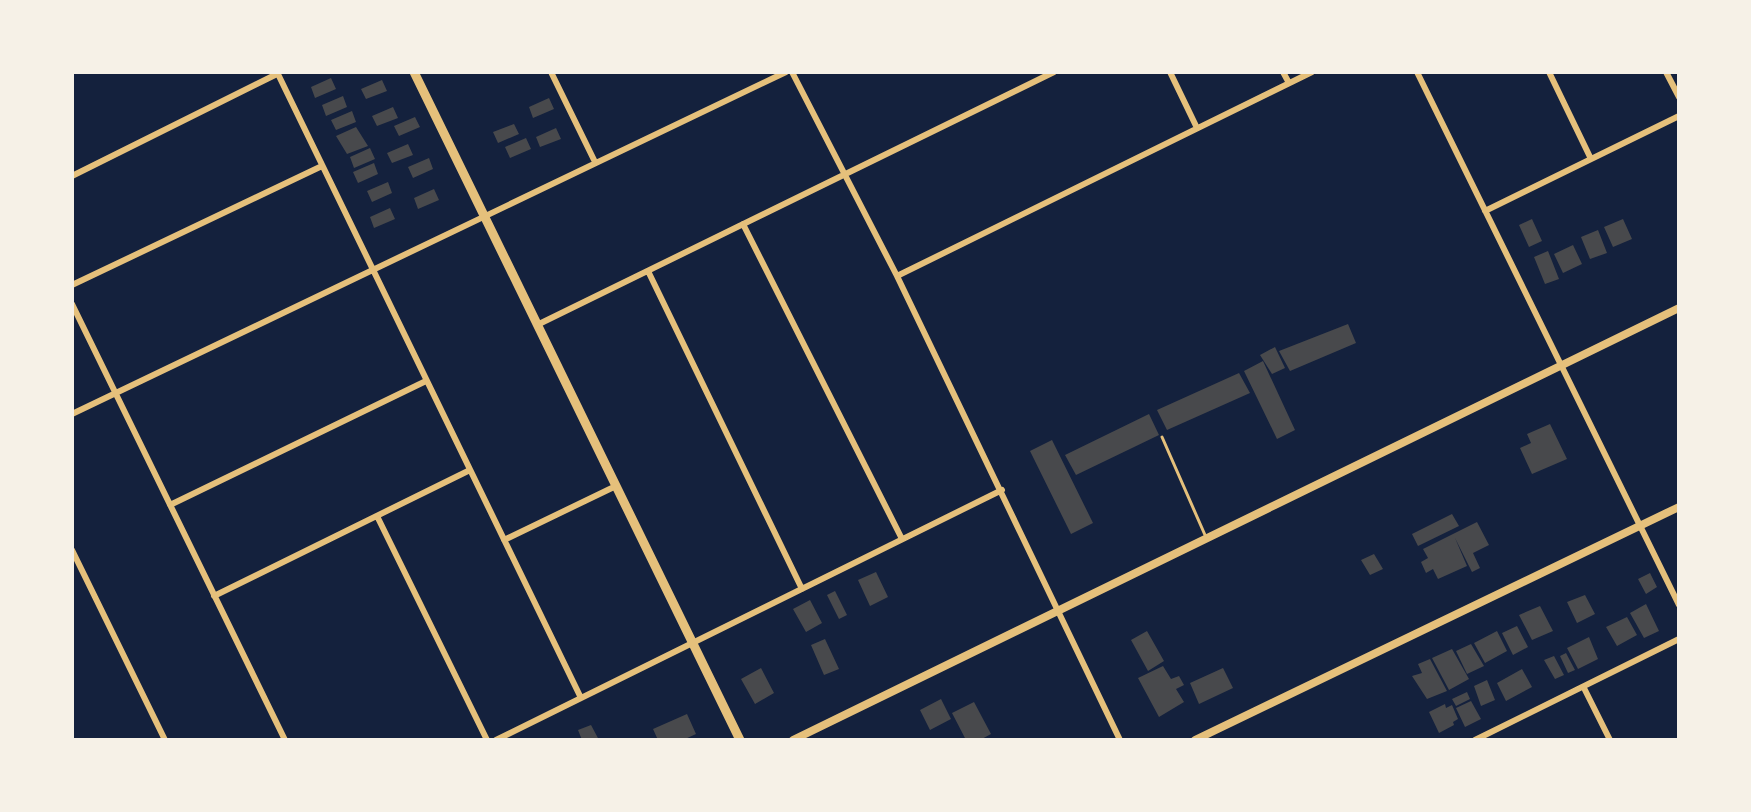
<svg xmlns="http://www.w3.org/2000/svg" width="1751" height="812" font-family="Rubik,sans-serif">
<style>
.building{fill:#48494c}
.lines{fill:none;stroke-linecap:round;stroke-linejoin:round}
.service{stroke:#e5c07b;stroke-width:3}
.minor{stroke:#e5c07b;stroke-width:6}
.tertiary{stroke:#e5c07b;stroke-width:8}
.secondary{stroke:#e5c07b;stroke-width:9}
</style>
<rect width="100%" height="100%" fill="#14213d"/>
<path class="building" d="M331,78l5,11 -21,9 -4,-11z
M382,80l5,11 -21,8 -5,-10z
M343,96l4,11 -21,9 -4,-11z
M549,98l5,11 -21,9 -4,-11z
M393,107l5,11 -21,8 -5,-10z
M352,111l4,11 -20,8 -5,-10z
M415,117l5,10 -21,9 -5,-10z
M514,124l5,10 -21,9 -5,-11z
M356,127l12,19 -21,8 -11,-18z
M556,128l5,11 -21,8 -4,-10z
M526,138l5,11 -21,9 -5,-11z
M408,144l5,11 -21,8 -5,-10z
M370,148l5,11 -21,9 -4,-11z
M429,158l4,11 -20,9 -5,-11z
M374,163l4,11 -20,9 -5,-11z
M388,182l4,11 -20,9 -5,-11z
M434,189l5,11 -21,9 -4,-11z
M390,208l5,11 -21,9 -4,-11z
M1532,219l10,22 -13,6 -10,-22z
M1623,219l9,20 -19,8 -9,-20z
M1598,230l9,23 -17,6 -9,-22z
M1573,245l9,19 -19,9 -9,-19z
M1548,251l11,28 -14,5 -11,-27z
M1348,324l8,19 -66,28 -11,-20z
M1275,347l10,21 -13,6 -12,-19z
M1263,361l32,69 -18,9 -33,-68z
M1239,373l11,20 -83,37 -10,-20z
M1149,414l10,21 -83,40 -11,-20z
M1550,424l17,35 -35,15 -12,-26 11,-5 -4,-9z
M1052,440l41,83 -22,11 -41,-83z
M1452,514l7,12 -41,20 -6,-12z
M1477,522l12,23 -16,8 7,15 -8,4 -17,-34 12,28 -29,13 -5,-10 -7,4 -5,-11 7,-4 -5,-9z
M1374,554l9,15 -13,6 -9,-15z
M876,572l12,25 -18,9 -12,-26z
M1650,573l7,14 -11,7 -8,-15z
M835,591l12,24 -8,4 -12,-24z
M1585,595l10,19 -18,9 -10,-21z
M810,600l12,23 -16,9 -13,-23z
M1646,604l13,27 -15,7 -14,-25z
M1540,606l13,25 -21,9 -13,-25z
M1627,617l10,18 -20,11 -11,-19z
M1517,626l11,21 -15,8 -11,-22z
M1147,631l17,30 -16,10 -17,-31z
M1497,631l10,20 -22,12 -11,-20z
M1589,637l9,22 -20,10 -11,-21z
M825,639l14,30 -15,6 -13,-30z
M1471,644l13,22 -17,8 -11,-23z
M1452,649l17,30 -20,11 -17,-32z
M1566,653l9,17 -7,3 -8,-17z
M1554,656l10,19 -9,4 -11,-19z
M1430,659l17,32 -20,8 -15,-23 10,-3 -4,-9z
M1163,666l8,13 8,-3 5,9 -8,4 8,13 -25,15 -21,-39z
M761,668l13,25 -19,11 -14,-25z
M1223,668l10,20 -34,16 -9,-21z
M1522,669l10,18 -26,14 -9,-18z
M1487,680l8,20 -14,6 -7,-20z
M1467,692l3,7 -14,7 -4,-7z
M941,699l10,20 -21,11 -10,-20z
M1471,701l10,18 -16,8 -9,-19z
M974,702l17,32 -11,6h-14l-14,-27z
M1445,704l1,4 6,-3 6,14 -5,3 1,3 -15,8 -10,-21z
M687,714l9,20 -13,6h-25l-5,-11z
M591,725l8,15h-17l-4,-10z"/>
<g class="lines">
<path class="service" d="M1162,437l43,98"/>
<path class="minor" d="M277,72l304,626
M551,72l44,90
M792,72l105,204 223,464
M1170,72l27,56
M1283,72l6,11
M1417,72l262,533
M1549,72l42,87
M1666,72l13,25
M72,176l205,-102
M1485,211l194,-95
M743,224l159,315
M648,271l154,318
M897,276l415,-204
M72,285l250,-119
M72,304l213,436
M537,325l517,-253
M72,414l714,-342
M170,505l256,-124
M377,516l110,224
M504,540l112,-54
M72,550l93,190
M214,596l256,-126
M1584,688l26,52
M496,740l506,-250
M1475,740l204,-101"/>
<path class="tertiary" d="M793,740l886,-432
M1195,740l484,-233"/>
<path class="secondary" d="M414,72l326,668"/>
</g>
<rect width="1751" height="812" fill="none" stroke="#f6f1e7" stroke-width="148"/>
</svg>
